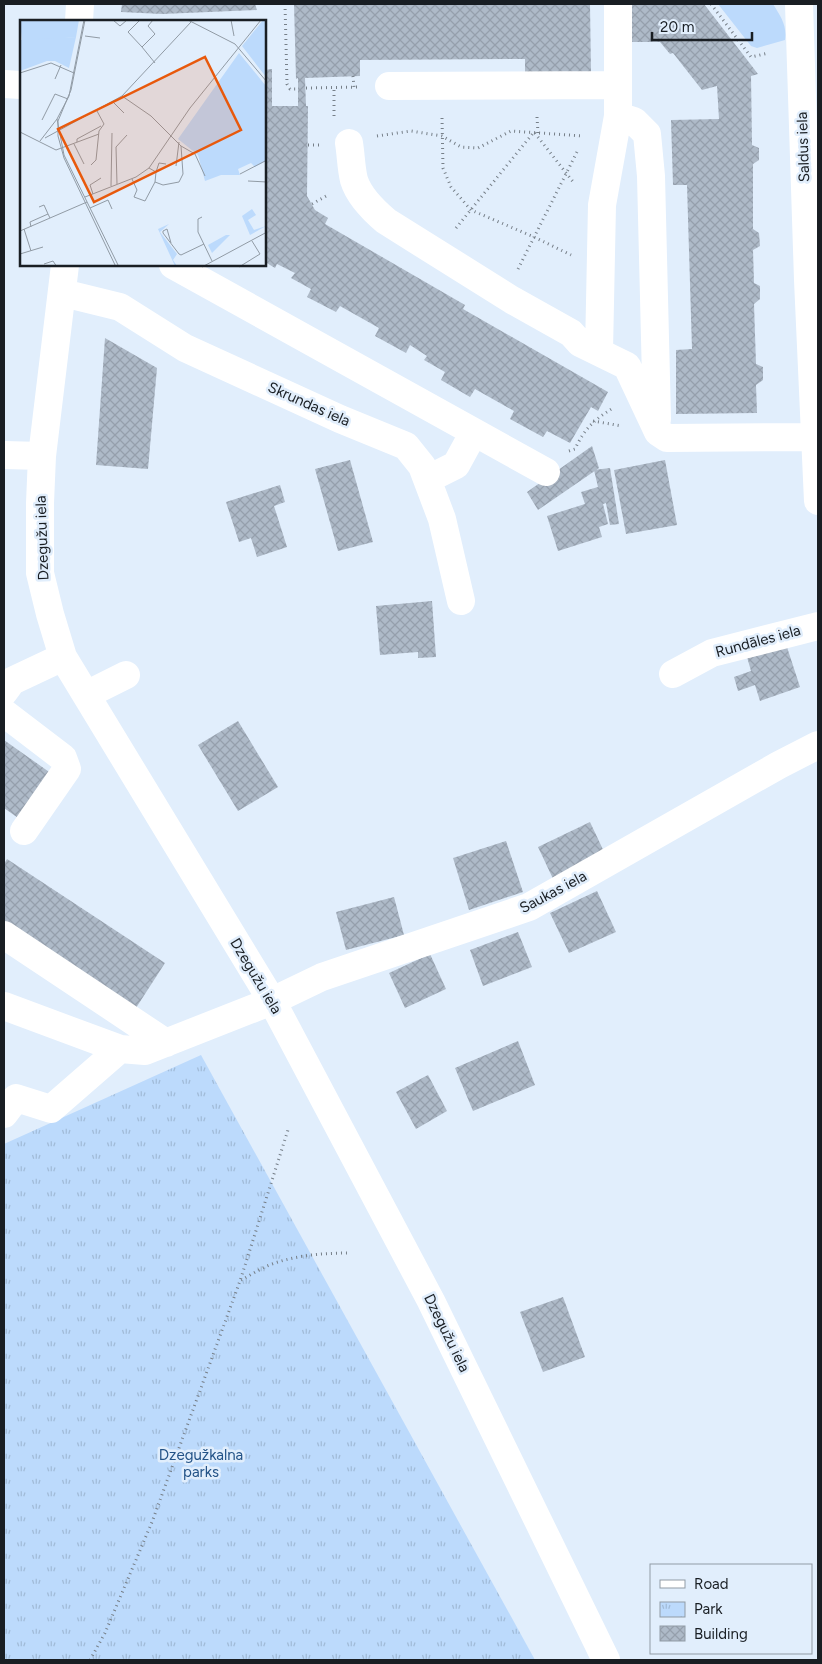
<svg xmlns="http://www.w3.org/2000/svg" width="822" height="1664" font-family="Figtree,sans-serif">
<style>
.grass{fill:#bcdafc}
.park{fill:url(#park-tufts)}
.building{fill:url(#building-cross-hatch)}
.lines{fill:none;stroke-linecap:round;stroke-linejoin:round}
.path{stroke:#767f88;stroke-width:3;stroke-dasharray:1 4;stroke-linecap:butt}
.minor{stroke:#fff;stroke-width:28}
.labels{text-anchor:middle;dominant-baseline:central;stroke-width:5;stroke-linejoin:round;paint-order:stroke}
.street-label{font-size:15px;fill:#191e23;stroke:#e1eefc}
.park-label{font-size:15px;fill:#235387;stroke:#e1eefc}
.inset-road{fill:none;stroke:#919ba5;stroke-width:1}
.view{fill:#e8590c;fill-opacity:0.15;stroke:#e8590c;stroke-width:2.5}
.inset-edge{fill:none;stroke:#191e23;stroke-width:2.5}
</style>
<defs>
<pattern id="park-tufts" width="24" height="20" patternUnits="userSpaceOnUse" patternTransform="scale(1.25)"><rect width="24" height="20" fill="#bcdafc"/><path d="M3 7l-1-3M5 7V3M7 7l1-3M15 17l-1-3M17 17v-4M19 17l1-3" fill="none" stroke="#a1bbd8"/></pattern>
<pattern id="building-cross-hatch" width="8" height="8" patternUnits="userSpaceOnUse" patternTransform="scale(1.25)"><rect width="8" height="8" fill="#aebac8"/><path d="M0 0l8 8M0 8l8-8" fill="none" stroke="#959fac"/></pattern>
</defs>
<rect width="100%" height="100%" fill="#e1eefc"/>
<path class="grass" d="M718,4h55c8,13 14,21 12,36l-28,8 -6,-2z"/>
<path class="park" d="M201,1055l334,605h-531v-516z"/>
<path class="building" d="M122,4h133l2,6 -95,4 -41,-2z
M294,4h296l1,70h-66v-15l-165,1v16l-55,2 1,28h2l-1,90 8,14 13,8 -3,6 140,81 -2,4 145,83 -10,19 -7,-4 -21,36 -23,-12 -4,6 -33,-18 4,-8 -39,-22 -5,8 -29,-17 4,-8 -21,-12 3,-4 -17,-11 -4,8 -31,-17 4,-8 -39,-22 -4,6 -29,-15 4,-8 -20,-11 4,-5 -18,-9 -2,4 -10,-6v-192l7,-1v37h26v-28l-2,1z
M629,4h75l54,70 -7,2 1,69 7,3v12l-6,4v65l6,4 1,13 -7,4 1,33 6,3v13l-6,5 2,60 7,3v13l-7,5 1,28 -81,1v-64l16,-1 -5,-164h-14l-2,-65 48,-1 -2,-33 -15,4 -29,-37 -3,1 -10,-12h-30z
M105,338l52,30 -9,101 -52,-4z
M592,446l7,22 -61,42 -11,-18z
M350,460l23,82 -35,9 -23,-82z
M665,460l12,65 -51,9 -12,-64z
M610,468l9,56 -9,1 -4,-22 -3,1 5,20 -9,3 3,10 -44,14 -11,-35 38,-12 -4,-12 17,-5 -4,-17z
M280,485l5,17 -11,4 13,41 -30,10 -6,-19 -12,4 -13,-40z
M432,601l4,56 -18,1v-6l-38,3 -4,-49z
M786,644l14,43 -40,14 -5,-16 -17,6 -4,-14 17,-6 -4,-14z
M238,721l40,66 -40,24 -40,-66z
M4,740l48,34 -31,46 -17,-12z
M590,822l17,36 -52,25 -17,-36z
M506,841l17,51 -54,18 -16,-52z
M7,859l158,104 -31,48 -130,-86v-61z
M597,891l19,41 -47,21 -19,-40z
M394,897l10,38 -58,15 -10,-38z
M518,932l14,35 -49,19 -13,-36z
M430,954l16,35 -41,19 -16,-35z
M518,1041l17,44 -62,26 -18,-43z
M428,1075l19,36 -31,18 -20,-37z
M563,1297l22,60 -42,15 -23,-60z"/>
<g class="lines">
<path class="path" d="M285,4l2,80 3,5h8
M711,4l40,53 18,-4
M353,76l1,11
M306,88l54,-1
M334,116v-28
M537,117l1,16
M442,118l1,50 8,19 20,23 63,27 37,18
M377,136l34,-5 31,5 19,11 17,1 33,-17 72,5
M308,145h12
M312,204l16,-9
M456,228l78,-96 40,51
M518,269l60,-119
M593,421l29,5
M569,451l6,-2c10,-21 19,-29 38,-41
M241,1280c10,-5 20,-12 31,-16 25,-9 52,-11 78,-11
M90,1660l15,-27 47,-111 88,-241 48,-151"/>
<path class="minor" d="M799,4l9,276 10,221
M79,21l1,-17
M4,84l17,1
M389,86l229,-1
M618,116l16,5 13,13 4,42 6,243
M349,143c2,12 2,25 5,37 5,16 19,30 32,41l126,79 59,33 9,10 47,23 31,66 9,6 149,-1
M65,265l-23,191 -2,47v70l10,41 13,43 209,344 159,300 175,359
M173,265l373,207
M63,293l57,14 65,41 155,71 66,27 16,20 20,53 19,82
M599,351l3,-146 16,-89v-112
M4,455l38,1
M428,479l28,-14 18,-33
M673,674l39,-21 106,-27
M4,692l8,-11 51,-24
M86,695l40,-20
M4,713l59,45 4,11 -43,62
M4,935l162,108
M4,1006l116,43 25,2 127,-50 50,-24 207,-70 250,-142 39,-20
M4,1114l12,-16 35,11 69,-60"/>
</g>
<g class="labels">
<g class="street-label">
<text transform="translate(803 147) rotate(-92)">Saldus iela</text>
<text transform="translate(309 404) rotate(24)">Skrundas iela</text>
<text transform="translate(42 538) rotate(-92)">Dzegužu iela</text>
<text transform="translate(758 641) rotate(-15)">Rundāles iela</text>
<text transform="translate(553 892) rotate(-28)">Saukas iela</text>
<text transform="translate(256 976) rotate(59)">Dzegužu iela</text>
<text transform="translate(447 1333) rotate(64)">Dzegužu iela</text>
</g>
<g class="park-label">
<text x="201" y="1455">Dzegužkalna<tspan x="201" dy="17">parks</tspan></text>
</g>
</g>
<g transform="translate(20 20)">
<rect width="246" height="246" fill="#e1eefc"/>
<path d="M0,0h59l-3,17 -54,5zM232,189l4,6 -8,5 6,10 12,-4 -16,9 -8,-19zM149,204l-9,8 17,22 -4,6 4,6h-2l-17,-37zM206,215h4l-18,18 -4,-8z" fill="#bcdafc"/>
<path d="M243,0h3v57l-24,-31zM56,17l-7,31 -14,-7h-8l-27,10v-31zM219,33l27,33v75l-11,6 -4,-4 -13,6 2,6h-19l-16,6 -7,-26 -20,-16z" fill="#bcdafc"/>
<path class="inset-road" d="M65,0l-14,70 -13,31v15l6,22 52,109M93,0l7,6 7,-6M120,0l-12,12 14,15M133,0l-5,6 7,8 -13,13 13,16M168,0l47,24 32,38M211,0l3,16M65,16l15,2M0,53l31,-10 23,10M35,59l6,-14M102,76l29,20 30,30 2,28 -4,8 -16,3 -8,-3 -10,19 -11,-4 3,-7 -5,-11M93,82l11,11M37,99l7,36 55,112M22,100l13,-26 13,5M0,112l36,18 43,-16M25,118l77,-42 69,-74M20,121l17,-22 12,-23 15,-76M57,122v-3l24,-13M54,124l10,20M161,126l14,8 10,22M71,145l5,-5 3,-29 5,-7 -7,-13M156,146l3,-24M129,148l7,4 -1,10M136,152l3,-9 7,1M220,154l27,-14M228,161l19,1M97,164l-1,-37 11,-12M91,166l1,-53M73,174l-3,-9 11,-7M65,177l51,-20 13,-9 41,-60 71,-88M19,187l5,-2 4,9M70,188l18,-8 4,9M182,197l-4,2v13l14,29M11,207l-1,-5 18,-8 2,4M4,209l7,22M0,211l67,-29M151,223l-4,-14 -4,2v2l16,21 2,1 23,-11M0,234l23,-7M24,244l9,-3 4,6M182,247l65,-35M219,247l21,-13 -8,-13"/>
<path class="view" d="M185,37l36,73 -147,72 -36,-73z"/>
<rect width="246" height="246" class="inset-edge"/>
</g>
<rect width="822" height="1664" fill="none" stroke="#191e23" stroke-width="10"/>
<rect x="650" y="1564" width="162" height="90" fill="#e1eefc" stroke="#919ba5"/>
<rect x="660" y="1580" width="25" height="8" fill="#ffffff" stroke="#919ba5"/>
<text x="694" y="1589" font-size="15" fill="#191e23">Road</text>
<rect x="660" y="1602" width="25" height="15" fill="url(#park-tufts)" stroke="#919ba5"/>
<text x="694" y="1614" font-size="15" fill="#191e23">Park</text>
<rect x="660" y="1626" width="25" height="15" fill="url(#building-cross-hatch)" stroke="#919ba5"/>
<text x="694" y="1639" font-size="15" fill="#191e23">Building</text>
<path d="M652 32v8h100v-8" fill="none" stroke="#191e23" stroke-width="2.5"/>
<text x="660" y="32" font-size="15" fill="#191e23" stroke="#e1eefc" stroke-width="4" paint-order="stroke">20 m</text>
</svg>
